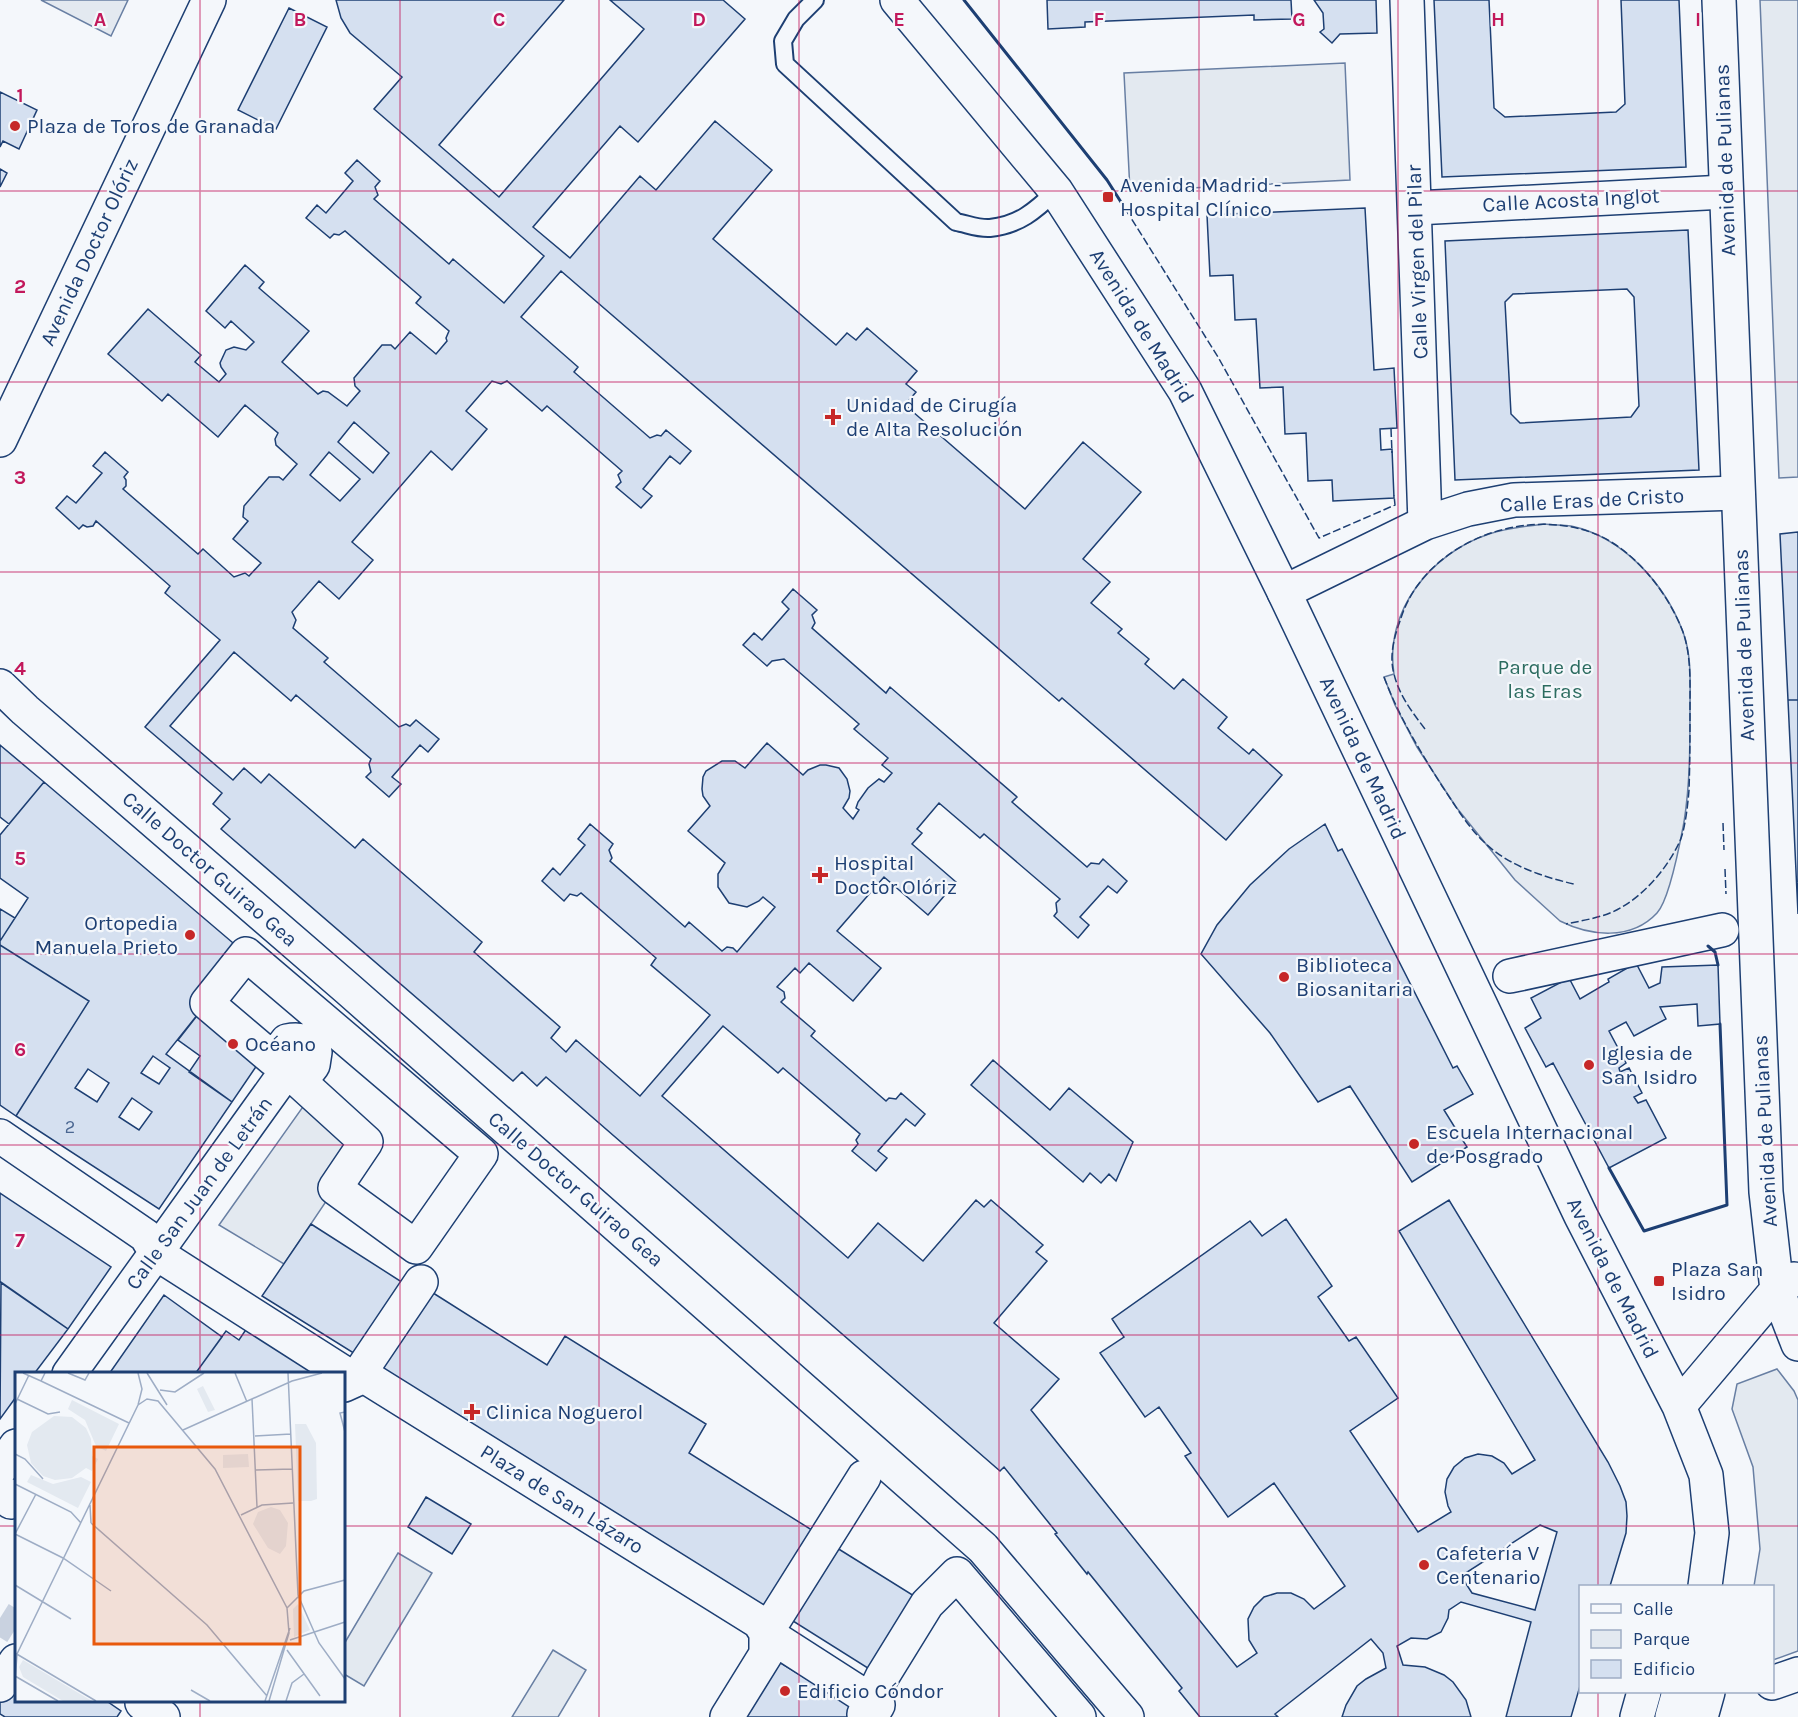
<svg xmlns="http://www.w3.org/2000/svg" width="1798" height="1717" font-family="Karla,sans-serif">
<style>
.green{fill:#e3e9f0;stroke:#687fa3;stroke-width:1.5}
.building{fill:#d5e0f0;stroke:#1d3f73;stroke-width:1.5;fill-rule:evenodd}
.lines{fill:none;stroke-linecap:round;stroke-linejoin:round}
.street-tunnel{stroke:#c9d2e0;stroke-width:33;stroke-dasharray:33 16;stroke-linecap:butt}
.lane-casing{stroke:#1d3f73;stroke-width:20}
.street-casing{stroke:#1d3f73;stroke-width:36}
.secondary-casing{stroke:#1d3f73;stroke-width:36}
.primary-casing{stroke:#1d3f73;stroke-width:36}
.lane{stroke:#f4f7fb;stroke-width:16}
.street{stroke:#f4f7fb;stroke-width:33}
.secondary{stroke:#f4f7fb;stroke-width:33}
.primary{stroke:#f4f7fb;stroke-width:33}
.fence{stroke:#1d3f73;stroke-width:1.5;stroke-dasharray:8 3;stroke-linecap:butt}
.wall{stroke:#1d3f73;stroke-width:3}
.grid{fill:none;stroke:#c2185b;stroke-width:1.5;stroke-opacity:0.55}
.poi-dot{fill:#c62828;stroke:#f4f7fb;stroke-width:2}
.labels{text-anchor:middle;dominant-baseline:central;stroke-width:4.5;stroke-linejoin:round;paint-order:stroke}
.number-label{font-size:18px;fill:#4b6792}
.poi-label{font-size:21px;fill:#1d3f73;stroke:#f4f7fb;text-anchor:start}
.street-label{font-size:21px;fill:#1d3f73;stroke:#f4f7fb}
.park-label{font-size:21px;fill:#2c6c60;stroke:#f4f7fb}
.inset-road{fill:none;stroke:#9eadc5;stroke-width:1.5}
.view{fill:#e8590c;fill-opacity:0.15;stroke:#e8590c;stroke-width:3}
.inset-edge{fill:none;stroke:#1d3f73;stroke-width:3}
.grid-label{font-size:20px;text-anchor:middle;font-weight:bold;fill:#c2185b;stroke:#f4f7fb;stroke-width:4.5;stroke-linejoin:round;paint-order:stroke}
</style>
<rect width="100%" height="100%" fill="#f4f7fb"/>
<path class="green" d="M41,0h87l-17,36z
M1760,0h38v477l-19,1z
M1345,63l5,117 -220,11 -6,-118z
M1544,524c9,1 19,1 27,2 52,11 94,58 112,106 9,24 7,51 7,77 0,38 0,75 -6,113 -4,21 -14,77 -27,91 -26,28 -67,23 -97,8l-45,-41 -59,-73 -39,-60 -22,-42 -11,-28 10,-3c-10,-63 37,-121 95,-140 18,-6 37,-8 55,-10z
M312,1094l54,48 -82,122 -65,-39z
M1777,1369l17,22 4,9v251l-25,9 -1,-74h-18l6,-37 -7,-82 -21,-58 5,-25z
M398,1553l34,20 -68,113 -20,-12v-30z
M553,1650l33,20 -28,47h-46z"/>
<path class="building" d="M336,0h228l-125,145 60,52 145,-168 -34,-29h113l22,19 -107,123 -18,-16 -87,101 37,31 70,-82 16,14 59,-69 57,49 -59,69 123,106 11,-12 9,7 11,-12 50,43 -11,13 10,8 -11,13 120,104 58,-67 58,50 -58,67 27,23 -19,21 31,26 -4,4 31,26 -4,5 29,25 9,-10 44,38 -9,11 31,26 4,-5 29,26 -56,65 -164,-142 -3,3 -498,-430 -40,46 57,50 -4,5 76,66 7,-3 4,1 5,-6 25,21 -11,13 -10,-8 -27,33 9,7 -11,12 -25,-21 5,-5 -3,-7 4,-4 -75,-65 -5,5 -35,-30 -6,3 -9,-3 -26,30 21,18 -35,41 -21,-19 -79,91 21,18 -34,39 -20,-18 -27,31 4,8 -3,8 35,30 -4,4 75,65 7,-3 4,2 6,-6 23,19 -11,13 -8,-7 -28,32 9,7 -12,13 -23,-20 5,-5 -2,-8 2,-5 -75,-64 -5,6 -57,-49 -64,74 63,54 11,-12 17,15 8,-9 86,74 8,-9 119,103 -8,10 86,75 -9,11 15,14 10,-12 64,56 70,-81 -59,-50 5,-7 -75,-65 -4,3 -7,-2 -6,7 -22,-20 11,-13 7,7 25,-30 -7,-6 12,-15 23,20 -4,6 3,8 -2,3 75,66 4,-5 33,29 5,-4 6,1 4,4 38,-45 -12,-10 -4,4 -12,6 -18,-4 -11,-16v-13l7,-11 -37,-32 22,-25 -7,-10 -1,-7 1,-12 3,-6 16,-10h13l10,7 22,-25 36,32 5,-5 12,-5h6l13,3 8,11 3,12 -1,7 -6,10 10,11 6,-9 -3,-2 2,-6 10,-14 11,-9 5,3 8,-9 -10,-8 6,-7 -34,-29 5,-5 -75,-65 -12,2 -5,5 -24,-21 11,-12 8,7 27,-31 -7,-7 11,-13 24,21 -5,5 3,8 -3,5 74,65 4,-6 127,110 -5,5 75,65 4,-4 8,1 4,-5 24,22 -10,12 -9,-7 -28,31 9,8 -11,13 -24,-22 3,-4 -1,-9 4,-4 -76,-65 -4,4 -41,-35 -22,26 5,4 -10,11 44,38 -28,33 -44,-38 -47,54 44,37 -28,33 -44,-38 -9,10 -5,-5 -18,19 7,5 1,6 -4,4 34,29 -4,5 75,65 3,-3 7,1 5,-6 24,21 -10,12 -9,-7 -28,32 9,7 -11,13 -24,-20 6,-7 -2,-4 4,-6 -77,-66 -5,5 -55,-47 -61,70 186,162 30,-35 45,38 53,-61 8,7 7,-7 52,45 -7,7 11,9 -53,62 65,56 -28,31 206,257 20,-14 -8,-13 -1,-21 6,-12 10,-10 13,-4h14l13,6 10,10 31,-23 -71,-103 -46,34 -43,-61 6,-3 -32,-46 -14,10 -45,-64 24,-16 -12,-18 138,-98 12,15 24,-17 46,67 -14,11 31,44 7,-4 42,61 -48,33 68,101 33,-20 -3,-6 -3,-14 2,-13 7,-12 11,-9 13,-4 14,2 12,7 8,11 23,-14 -136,-229 50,-31 159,262 12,24 6,16 1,14 -1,17 -16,53h-30v100l-9,31h-65l25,-95 -70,-20 -12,8 -1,8 -7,14 -14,7 -16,-1 -14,8 6,19 22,2 19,8 9,7 13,18 5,17h-129l4,-12 11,-19 9,-7 20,-11 -3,-15 -12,-14 -96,75 3,3h-78l-21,-26 3,-3 -94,-116 -1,2 -32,-40 2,-1 -53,-66 -4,4 -454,-394 -9,9 -15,-14 -9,9 -292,-252 9,-10 -17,-15 9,-11 -77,-66 75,-87 -55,-47 5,-7 -74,-65 -3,5 -6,1 -4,-2 -4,4 -23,-21 11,-12 9,7 26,-30 -9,-7 12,-14 23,20 -4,5 2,3v6l-3,3 75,65 5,-5 31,28 11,-4 4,3 12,-13 -28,-24 15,-18 -5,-4 1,-11 25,-29h10l4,3 14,-16 -21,-19 -1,-6 3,-6 -33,-28 -27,32 -50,-43 -6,7 -54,-47 40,-45 53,46 -6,7 24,20 7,-8 -5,-7 -1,-4 6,-13 8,-3 12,3 8,-8 -23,-21 -6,7 -19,-17 39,-46 19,17 -5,6 50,43 -27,31 36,32 5,-3 5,1 19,14 13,-15 -5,-5 -1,-8 28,-33h9l4,4 15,-17 26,22 11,-13 -1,-3 3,-7 -33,-28 5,-6 -76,-66 -6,4 -5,-1 -4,4 -24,-20 11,-13 9,8 27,-32 -8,-8 12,-13 23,21 -5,6 3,8 -4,4 75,65 4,-5 51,44 40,-47 -170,-147 28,-32 -52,-44 -9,-15zM354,422l35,31 -16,20 -35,-31zM329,452l31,27 -20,22 -30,-26zM1540,1525l17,7 -22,78 -63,-17 -11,-17z
M1047,0h244l1,19 -38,1v-5l-169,7v5l-37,2z
M1314,0h62l1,33 -37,1 -8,9 -12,-11 4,-3 -1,-16z
M1489,0l5,108 11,9 111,-5 9,-8 -4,-104h58l7,167 -244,10 -8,-177z
M289,8l38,19 -51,102 -38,-19z
M0,92l37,18 -18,39 -16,-8 -3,6z
M0,169l7,4 -7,14z
M1365,208l9,162 20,-2 3,60 -17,1 1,21 11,-1 2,49 -61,3 -1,-21 -24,1 -2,-48 -21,1 -2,-47 -23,1 -4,-69 -21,1 -2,-45 -23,1 -3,-61z
M1688,230l11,240 -244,10 -10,-239zM1627,289l7,8 5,109 -8,11 -111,6 -9,-9 -6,-112 8,-8z
M1798,532v168h-10l-8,-166z
M1788,700h10v214z
M0,745l44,37 -35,42 -9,-7z
M44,782l202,172 -80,100 66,48 -73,107 -143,-93 73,-115 -89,-56v-4l28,-43 -28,-20v-43zM153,1056l17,12 -11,16 -18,-11zM88,1069l21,14 -12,19 -22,-14zM132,1098l20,14 -13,18 -20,-13z
M1325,824l13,27 4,-2 111,219 4,-2 16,28 -29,16 23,37 -55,35 -62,-96 -32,16 -48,-69 -69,-79 16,-29 33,-40 39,-36z
M0,909l15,9 -15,23z
M0,945l89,56 -73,115 -16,-11z
M1636,963l13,25 11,-5 2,-16 56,-2 2,59 -22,2 -1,-22 -37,3 6,12 -32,17 -8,-14 -17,9 17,32 -7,5 1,4 9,-4 13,25 -8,4 4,6 8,-3 20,38 -57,30 -56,-105 -7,4 -21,-39 16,-10 -10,-20 38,-20 11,21 29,-17 -1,-3z
M207,1003l59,49 -34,50 -43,-30 11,-16 -22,-16z
M993,1060l57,50 19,-22 64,54 -17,39 -7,-7 -8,9 -11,-10 -7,9 -112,-97z
M0,1193l111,74 -43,62 -68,-47z
M311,1224l97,62 -48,71 -98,-61z
M1,1282l67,47 -34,45h-18v23l-16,22z
M430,1291l117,74 18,-29 141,88 -17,29 126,79 -56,90 -398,-248z
M164,1295l58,42 -27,37h-86z
M247,1328l75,46h-127l31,-43 13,9z
M426,1497l45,27 -19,30 -44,-27z
M829,1543l98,61 -45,73 -97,-61z
M766,1654l98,60 -2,3h-135z
M16,1661v39h89l16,11 -4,6h-112l-5,-3v-29z"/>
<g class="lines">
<path class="street-tunnel" d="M0,1618l16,10"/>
<defs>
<path id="lane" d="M815,0l-19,19 -13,22 2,23 171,158c11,2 23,7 34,6 29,-3 45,-17 66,-37"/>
<path id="street" d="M1407,0l18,523
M1416,208l309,-16
M1284,592l141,-69 43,-14 46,-9 224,-7
M246,954l235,200 -65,93 -81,-59 31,-46 -66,-60 13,-17 2,-13c-8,-11 -14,-14 -28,-11l-14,18 -66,-56z
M1510,976l212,-46
M0,1136l146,100 10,17 199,127 66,-98
M69,1374l234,-326
M344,1385l11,-5 6,-6 398,248 7,11v21l-39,63
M0,1469l16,-23
M864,1477l-98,156 112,72 -6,10
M0,1495l11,7 5,-6
M1772,1683l26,-9
M0,1685l16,-24
M143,1700l-1,3 21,14
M865,1717l-1,-3 18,-37 45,-73 30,-30 122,143"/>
<path id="secondary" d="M0,686l25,24 323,279 635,559 144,169
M1777,1290l21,54
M1637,1717l7,-25"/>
<path id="primary" d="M897,0l159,191 129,200 99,201 297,624 98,190 27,69 6,58 -7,53
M1719,0l47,1192 11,98
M0,440l209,-440
M1679,1406l98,-116 17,-11
M1672,1717l7,-25
M1701,1717l7,-25"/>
</defs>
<use href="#lane" class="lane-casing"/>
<use href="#street" class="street-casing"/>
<use href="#secondary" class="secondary-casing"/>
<use href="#primary" class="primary-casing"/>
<use href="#lane" class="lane"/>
<use href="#street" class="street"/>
<use href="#secondary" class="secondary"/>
<use href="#primary" class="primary"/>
<path class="fence" d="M1126,210l92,147 101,181 76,-33 -1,-10
M1391,429l1,24
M1384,677c15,40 36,74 58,109 13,19 25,40 42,56 23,23 59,35 90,42
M1425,729c-13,-17 -26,-34 -31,-55 -5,-17 0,-37 6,-53 23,-78 125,-117 198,-86 38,17 70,58 85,97 8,23 7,48 7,72 0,29 0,57 -1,86 -1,13 -4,42 -10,53 -12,25 -33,50 -57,64 -16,10 -37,13 -56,17
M1723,823l1,27
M1725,869l1,25"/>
<path class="wall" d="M964,0l143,180 19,30
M1708,946l7,6 3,13
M1609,1168l35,63 83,-26 -7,-181"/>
</g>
<path class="grid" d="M200,0v1374M400,0v1717M599,0v1717M799,0v1717M999,0v1717M1199,0v1717M1398,0v1717M1598,0v1586M0,191h1798M0,382h1798M0,572h1798M0,763h1798M0,954h1798M0,1145h1798M0,1335h1798M0,1526h16M344,1526h1454M1598,1692v25M200,1700v17"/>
<g class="poi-dot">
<circle cx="15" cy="126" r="6"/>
<rect x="1102" y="191" width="12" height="12" rx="3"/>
<path d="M830 408h6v6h6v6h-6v6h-6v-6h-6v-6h6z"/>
<path d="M817 866h6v6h6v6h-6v6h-6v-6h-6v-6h6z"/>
<circle cx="190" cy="935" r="6"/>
<circle cx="1284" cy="977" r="6"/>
<circle cx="233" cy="1044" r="6"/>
<circle cx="1589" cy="1065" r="6"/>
<circle cx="1414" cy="1144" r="6"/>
<rect x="1653" y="1275" width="12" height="12" rx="3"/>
<path d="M469 1403h6v6h6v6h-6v6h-6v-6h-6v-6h6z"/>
<circle cx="1424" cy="1565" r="6"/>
<circle cx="785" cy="1691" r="6"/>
</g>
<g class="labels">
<g class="number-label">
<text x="70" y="1127">2</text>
</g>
<g class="poi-label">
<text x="27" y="126">Plaza de Toros de Granada</text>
<text x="1120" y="185">Avenida Madrid -<tspan x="1120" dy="24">Hospital Clínico</tspan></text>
<text x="846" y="405">Unidad de Cirugía<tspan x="846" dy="24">de Alta Resolución</tspan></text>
<text x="834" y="863">Hospital<tspan x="834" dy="24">Doctor Olóriz</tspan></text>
<text x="178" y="923" text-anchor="end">Ortopedia<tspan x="178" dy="24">Manuela Prieto</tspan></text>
<text x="1296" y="965">Biblioteca<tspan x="1296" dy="24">Biosanitaria</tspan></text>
<text x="245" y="1044">Océano</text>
<text x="1601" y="1053">Iglesia de<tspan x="1601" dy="24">San Isidro</tspan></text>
<text x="1426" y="1132">Escuela Internacional<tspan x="1426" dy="24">de Posgrado</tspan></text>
<text x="1671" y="1269">Plaza San<tspan x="1671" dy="24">Isidro</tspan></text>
<text x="486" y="1412">Clinica Noguerol</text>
<text x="1436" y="1553">Cafetería V<tspan x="1436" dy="24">Centenario</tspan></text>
<text x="797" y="1691">Edificio Cóndor</text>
</g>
<g class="street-label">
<text transform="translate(1725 160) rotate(-92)">Avenida de Pulianas</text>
<text transform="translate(1571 200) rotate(-3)">Calle Acosta Inglot</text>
<text transform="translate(89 252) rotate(-65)">Avenida Doctor Olóriz</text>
<text transform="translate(1417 262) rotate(-92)">Calle Virgen del Pilar</text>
<text transform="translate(1142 326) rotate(58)">Avenida de Madrid</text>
<text transform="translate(1592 500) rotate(-3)">Calle Eras de Cristo</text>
<text transform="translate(1744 645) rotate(-92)">Avenida de Pulianas</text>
<text transform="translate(1363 758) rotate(65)">Avenida de Madrid</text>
<text transform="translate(210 869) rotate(41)">Calle Doctor Guirao Gea</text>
<text transform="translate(1765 1131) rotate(-93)">Avenida de Pulianas</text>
<text transform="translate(576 1189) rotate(41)">Calle Doctor Guirao Gea</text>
<text transform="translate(199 1193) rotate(-54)">Calle San Juan de Letrán</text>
<text transform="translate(1613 1278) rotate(63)">Avenida de Madrid</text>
<text transform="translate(562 1499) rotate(32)">Plaza de San Lázaro</text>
</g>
<g class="park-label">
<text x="1545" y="667">Parque de<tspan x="1545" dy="24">las Eras</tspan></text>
</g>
</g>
<g transform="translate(15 1372)">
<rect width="330" height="330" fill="#f4f7fb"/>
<path d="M188,14l12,24 -7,2 -11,-23zM57,28l47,24 -13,27 -10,-5 -11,-26 -17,-11zM39,44l18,1 14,11 5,11 1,17 6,3 -6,12 -6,-3 -14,10 -17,2 -12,-4 -12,-13 -4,-18 5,-13zM280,52h11l10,19 1,56 -6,2h-13zM233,82l1,13 -26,1v-13zM16,103l22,9 28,-7 10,5 -13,26 -51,-26zM256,135l9,3 8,13 -2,23 -6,8 -12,-6 -15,-24 5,-12zM283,232l12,26 -16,7 -1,-28zM8,288l69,41h-29l-40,-24 -4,-10z" fill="#e3e9f0"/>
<path class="inset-road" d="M8,1l18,8 4,-8M53,1l17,7 4,-7M132,1l20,32M220,1l12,29M273,1l10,222 21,48 26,36M26,9l88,42M145,18l15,2 29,-19M2,27l31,15 12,-2M237,27l5,108M0,32l14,-29M123,33l9,-6 11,2 57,68 72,139 2,25 -20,68M330,40l-5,1 5,19M168,58l109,-49 30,-8M240,64l36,-2M0,82l10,5 18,20M241,98l36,-1M0,112l56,28 10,11M75,133l1,18M226,143l21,-10 31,-2M76,151l116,102 60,71M0,162l48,24 48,33M0,162l21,-40M0,213l56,34M272,236l17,-17 41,-11M275,268l55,-18M272,278l33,46M0,281l81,48M0,304l43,25M0,310l2,-28 121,-249 4,-16 -4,-16M176,318l19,11M250,329l25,-73M271,329l6,-18 12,-9"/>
<path class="view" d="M79,75h206v197h-206z"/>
<rect width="330" height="330" class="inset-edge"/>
</g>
<g class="grid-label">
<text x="100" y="26">A</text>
<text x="300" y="26">B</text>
<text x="499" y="26">C</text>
<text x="699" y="26">D</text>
<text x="899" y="26">E</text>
<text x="1099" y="26">F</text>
<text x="1299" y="26">G</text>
<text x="1498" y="26">H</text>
<text x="1698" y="26">I</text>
<text x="20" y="102">1</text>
<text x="20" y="293">2</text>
<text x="20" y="484">3</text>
<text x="20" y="675">4</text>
<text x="20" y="865">5</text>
<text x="20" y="1056">6</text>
<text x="20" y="1247">7</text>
</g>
<rect x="1579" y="1585" width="195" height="108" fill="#f4f7fb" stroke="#9eadc5" stroke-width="1.5"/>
<rect x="1591" y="1604" width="30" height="9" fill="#f4f7fb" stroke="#9eadc5" stroke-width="1.5"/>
<text x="1633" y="1615" font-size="18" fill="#1d3f73">Calle</text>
<rect x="1591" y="1630" width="30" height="18" fill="#e3e9f0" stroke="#9eadc5" stroke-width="1.5"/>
<text x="1633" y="1645" font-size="18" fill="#1d3f73">Parque</text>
<rect x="1591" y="1660" width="30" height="18" fill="#d5e0f0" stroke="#9eadc5" stroke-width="1.5"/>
<text x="1633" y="1675" font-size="18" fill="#1d3f73">Edificio</text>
</svg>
